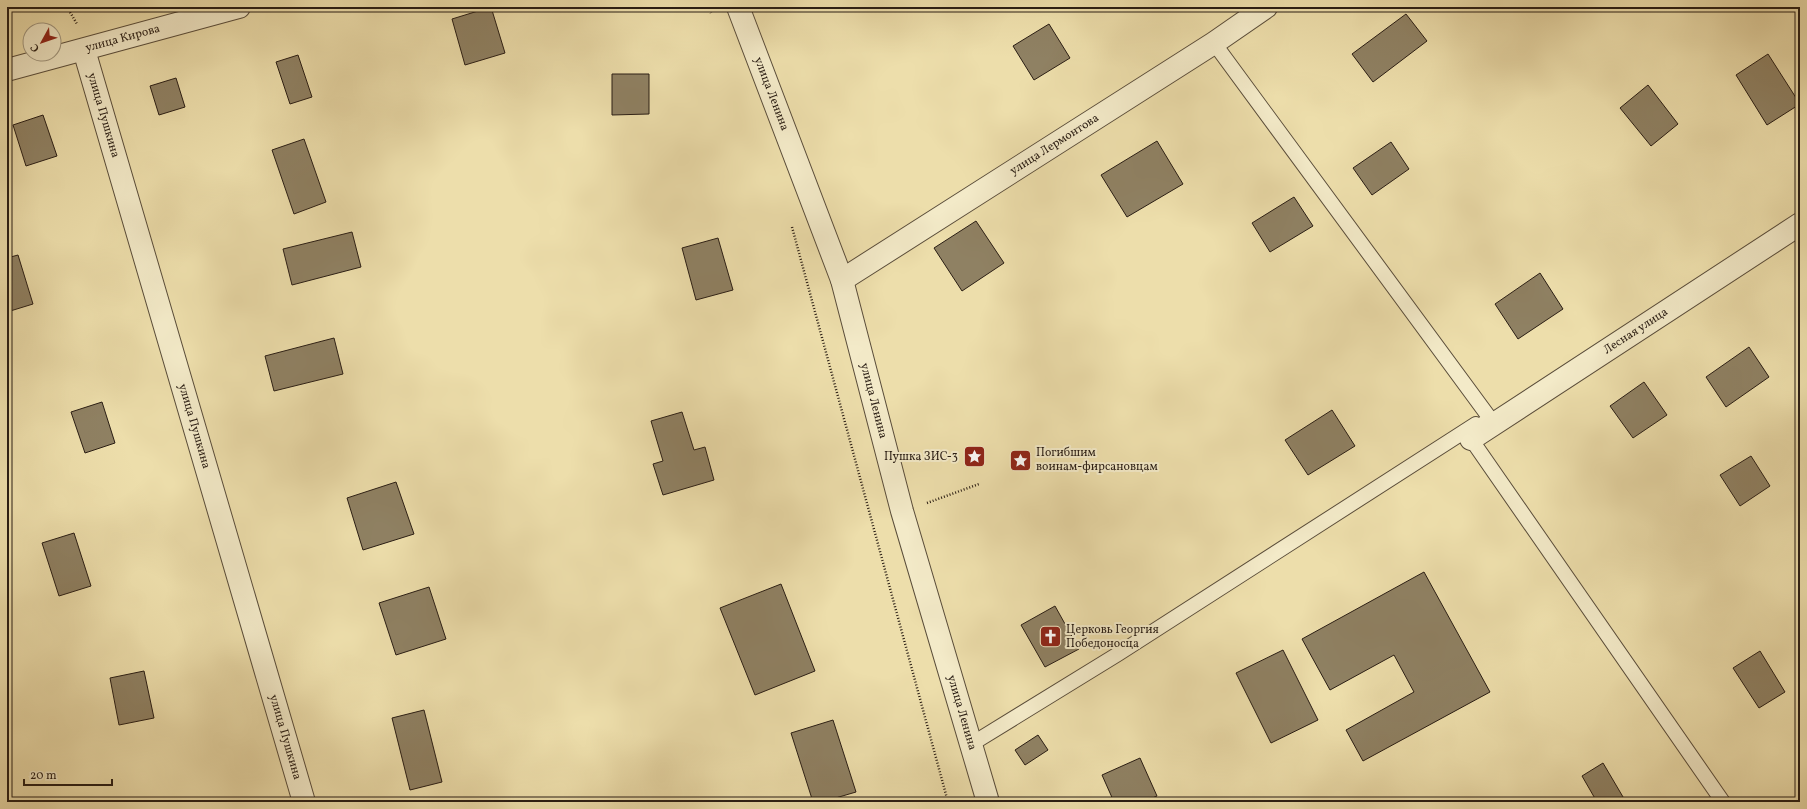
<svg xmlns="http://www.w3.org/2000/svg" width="1807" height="809" font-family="Vollkorn,serif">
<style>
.building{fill:#8f8163;stroke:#291d14}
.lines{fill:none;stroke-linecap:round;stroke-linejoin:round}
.lane-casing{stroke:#5a4d3a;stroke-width:16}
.street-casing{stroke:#5a4d3a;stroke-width:24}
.path{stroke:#291d14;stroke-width:2.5;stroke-dasharray:1 2;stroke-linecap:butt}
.lane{stroke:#f3eac8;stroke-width:14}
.street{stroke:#f3eac8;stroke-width:22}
.labels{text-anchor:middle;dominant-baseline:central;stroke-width:4;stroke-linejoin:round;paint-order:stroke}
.street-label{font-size:12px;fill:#291d14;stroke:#f3eac8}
.poi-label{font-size:12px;fill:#291d14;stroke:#f3eac8;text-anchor:start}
</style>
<rect width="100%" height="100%" fill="#eddeab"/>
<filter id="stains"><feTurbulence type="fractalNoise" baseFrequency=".005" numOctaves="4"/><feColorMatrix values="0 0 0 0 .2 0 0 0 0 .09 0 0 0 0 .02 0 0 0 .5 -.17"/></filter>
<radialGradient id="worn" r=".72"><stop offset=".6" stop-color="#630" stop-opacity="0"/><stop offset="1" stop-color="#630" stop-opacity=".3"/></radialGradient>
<path class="building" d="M491,7l14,46 -40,12 -13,-46z
M1406,14l21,27 -54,41 -21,-28z
M1049,24l21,34 -36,22 -21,-34z
M1768,54l32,50 -33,21 -31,-50z
M298,55l14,42 -22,7 -14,-42z
M612,74h37v40l-37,1z
M176,78l9,29 -26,8 -9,-29z
M1648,85l30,39 -27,22 -31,-38z
M43,115l14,41 -31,10 -13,-41z
M304,139l22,63 -32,12 -22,-64z
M1157,141l26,43 -56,33 -26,-42z
M1391,142l18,27 -37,26 -19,-27z
M1294,197l19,29 -43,26 -18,-29z
M976,221l28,42 -42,28 -28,-43z
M352,232l9,35 -69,18 -9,-36z
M718,238l15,52 -37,10 -14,-52z
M18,255l15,49 -26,8v-54z
M1540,273l23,36 -45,30 -23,-35z
M334,338l9,36 -69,17 -9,-35z
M1749,347l20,30 -43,30 -20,-30z
M1644,382l23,33 -34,23 -23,-32z
M102,402l13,41 -30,10 -14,-41z
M1332,410l23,36 -47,29 -23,-35z
M682,412l12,38 11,-3 9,33 -51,15 -10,-31 10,-3 -12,-40z
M1751,456l19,30 -30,20 -20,-31z
M396,482l18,52 -51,16 -16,-52z
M74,533l17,53 -32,10 -17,-53z
M1424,572l66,120 -127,69 -17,-31 68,-38 -20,-37 -64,35 -28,-51z
M781,584l34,87 -60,24 -35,-87z
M429,587l17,52 -50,16 -17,-52z
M1055,606l24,43 -34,18 -24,-42z
M1283,650l35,70 -47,23 -35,-70z
M1760,651l25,41 -26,16 -26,-40z
M144,671l10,47 -35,7 -9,-47z
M424,710l18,72 -32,8 -18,-72z
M833,720l23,72 -34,10h-9l-22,-69z
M1038,735l10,15 -23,15 -10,-15z
M1140,758l17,38 -14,6h-29l-12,-27z
M1603,763l23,39h-29l-15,-26z"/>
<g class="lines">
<defs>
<path id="lane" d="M1214,43l275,374 -18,22 252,363
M970,745l148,-91 358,-230"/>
<g id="street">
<path id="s1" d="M738,7l104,273 60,231 86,291"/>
<path id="s2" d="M84,50l220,752"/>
<path id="s3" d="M7,70l232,-63"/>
<path id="s4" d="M842,280l372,-237 52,-36"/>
<path id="s5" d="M1471,439l329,-215"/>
</g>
</defs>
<use href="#lane" class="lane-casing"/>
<use href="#street" class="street-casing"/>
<path class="path" d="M67,7l10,17
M709,7l2,6
M792,227l156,575
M927,503l52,-19"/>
<use href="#lane" class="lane"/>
<use href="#street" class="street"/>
</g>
<defs>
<symbol id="sight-square" viewBox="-11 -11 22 22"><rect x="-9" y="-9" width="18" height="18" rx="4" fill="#8f2418" stroke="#f3eac8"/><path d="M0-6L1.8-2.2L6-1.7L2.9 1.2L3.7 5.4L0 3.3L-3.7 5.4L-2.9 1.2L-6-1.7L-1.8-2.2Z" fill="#fff"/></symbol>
<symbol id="church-square" viewBox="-11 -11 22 22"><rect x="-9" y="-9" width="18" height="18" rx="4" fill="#8f2418" stroke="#f3eac8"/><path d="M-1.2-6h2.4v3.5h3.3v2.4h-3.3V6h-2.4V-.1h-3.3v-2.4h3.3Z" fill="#fff"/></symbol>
</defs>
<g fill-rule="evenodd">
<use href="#sight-square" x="962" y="444" width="25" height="25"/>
<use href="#sight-square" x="1008" y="448" width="25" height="25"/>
<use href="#church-square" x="1038" y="624" width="25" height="25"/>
</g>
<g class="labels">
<g class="street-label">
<text stroke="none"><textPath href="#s3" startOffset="120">улица Кирова</textPath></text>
<text stroke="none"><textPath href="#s1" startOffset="93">улица Ленина</textPath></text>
<text stroke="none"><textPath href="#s2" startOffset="68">улица Пушкина</textPath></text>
<text stroke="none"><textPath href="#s4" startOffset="252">улица Лермонтова</textPath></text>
<text stroke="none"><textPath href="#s5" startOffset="197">Лесная улица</textPath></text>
<text stroke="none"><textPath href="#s1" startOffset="417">улица Ленина</textPath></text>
<text stroke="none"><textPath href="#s2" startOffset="392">улица Пушкина</textPath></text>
<text stroke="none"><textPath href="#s1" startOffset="741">улица Ленина</textPath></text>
<text stroke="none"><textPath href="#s2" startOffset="716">улица Пушкина</textPath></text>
</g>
<g class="poi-label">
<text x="1036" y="453">Погибшим<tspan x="1036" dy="14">воинам-фирсановцам</tspan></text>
<text x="958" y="457" text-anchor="end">Пушка ЗИС-3</text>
<text x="1066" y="630">Церковь Георгия<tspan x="1066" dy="14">Победоносца</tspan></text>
</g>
</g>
<rect width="1807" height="809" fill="none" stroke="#eddeab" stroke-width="24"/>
<rect x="8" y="8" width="1791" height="793" fill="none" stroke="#291d14" stroke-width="2"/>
<rect x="12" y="12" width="1783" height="785" fill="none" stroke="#291d14"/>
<g transform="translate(42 42) rotate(230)"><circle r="19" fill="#f3eac8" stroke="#a29880"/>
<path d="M0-3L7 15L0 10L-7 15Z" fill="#8f2418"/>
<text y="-6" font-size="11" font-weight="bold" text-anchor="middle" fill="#291d14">С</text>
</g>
<path d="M24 779v6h88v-6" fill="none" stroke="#291d14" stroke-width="2"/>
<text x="30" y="779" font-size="12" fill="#291d14" stroke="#f3eac8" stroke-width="3" paint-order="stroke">20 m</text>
<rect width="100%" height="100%" filter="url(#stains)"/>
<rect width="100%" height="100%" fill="url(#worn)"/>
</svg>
